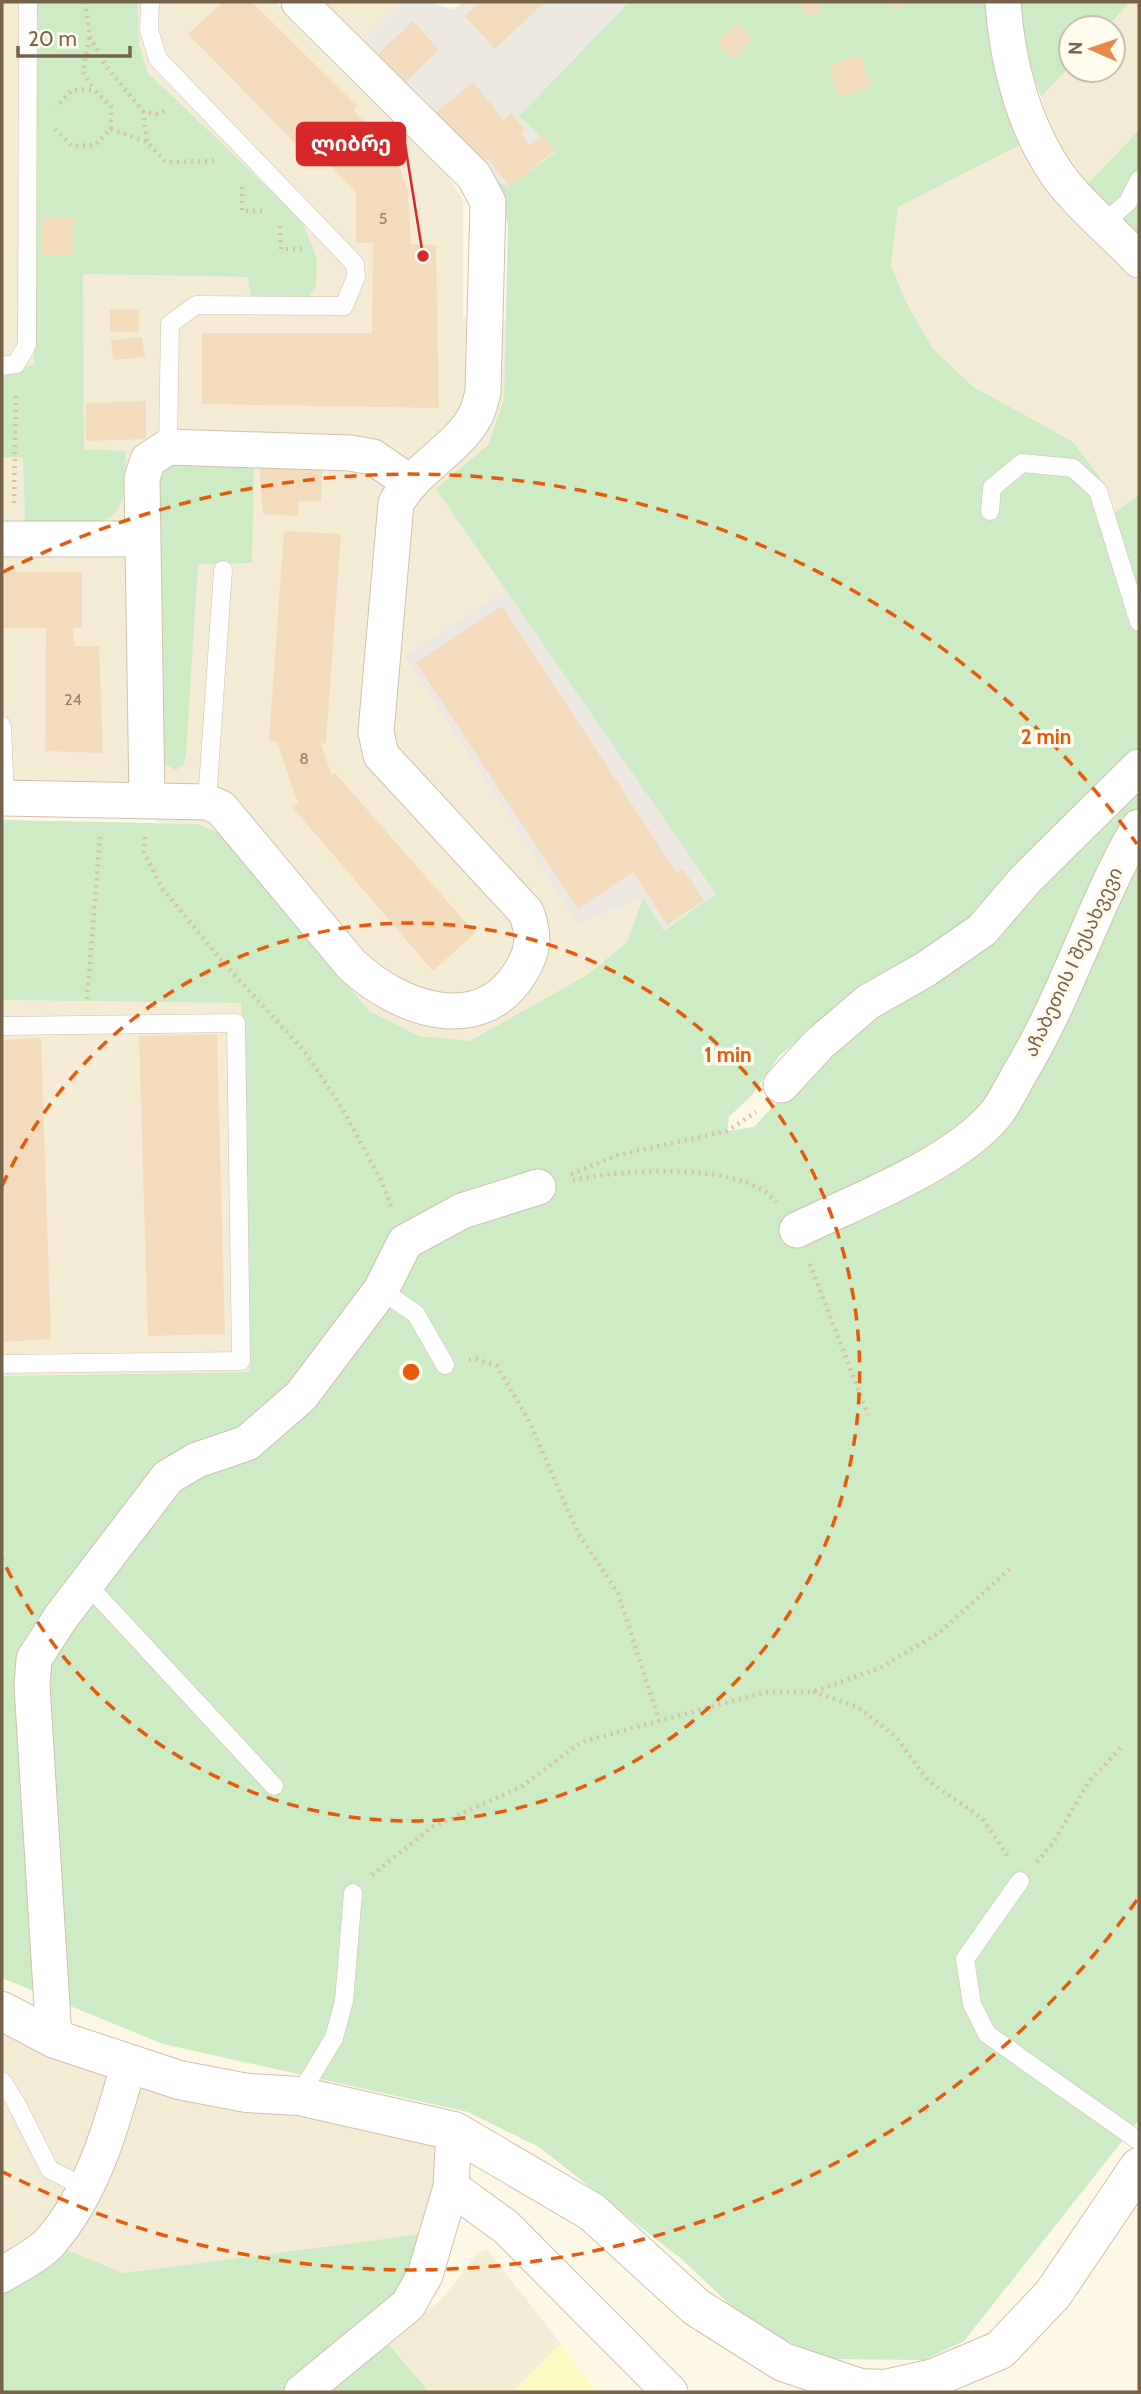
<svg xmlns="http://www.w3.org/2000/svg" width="1141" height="2394" font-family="Cabin,'Noto Sans Georgian',sans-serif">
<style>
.residential{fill:#f5ecd5}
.industrial{fill:#ede9e0}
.green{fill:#cdebc4}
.sand{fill:#fdfac1}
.building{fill:#f3dcbd}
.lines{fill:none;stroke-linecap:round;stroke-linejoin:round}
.service-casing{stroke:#cfc1ac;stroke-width:19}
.minor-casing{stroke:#cfc1ac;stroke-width:37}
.tertiary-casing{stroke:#cfc1ac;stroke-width:40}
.path{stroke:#d8c0a0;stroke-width:4.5;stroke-dasharray:2 5;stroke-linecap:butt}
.service{stroke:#fff;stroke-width:18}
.minor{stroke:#fff;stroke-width:35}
.tertiary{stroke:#fff;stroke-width:38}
.ring{fill:none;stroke:#e8590c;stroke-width:3.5;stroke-dasharray:12 9}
.labels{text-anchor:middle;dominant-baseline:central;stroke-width:7;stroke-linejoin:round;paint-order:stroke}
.number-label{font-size:16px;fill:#968067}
.street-label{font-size:19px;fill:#77624a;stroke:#fffbed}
.centre{fill:#e8590c;stroke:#fffbed;stroke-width:3.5}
.ring-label{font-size:21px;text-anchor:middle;font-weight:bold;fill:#e8590c;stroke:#fffbed;stroke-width:7;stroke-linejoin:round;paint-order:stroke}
.leader{fill:none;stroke:#d62828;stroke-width:2.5}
.callout-dot{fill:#d62828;stroke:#fffbed;stroke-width:2.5}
.callout{fill:#d62828;stroke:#d62828;stroke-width:2.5}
.callout-label{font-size:21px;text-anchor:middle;font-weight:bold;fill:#fff}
</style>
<rect width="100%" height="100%" fill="#fdf8e6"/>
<path class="residential" d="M2,2h34l-2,362 -32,11z
M138,2h137l162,156 26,42v118l44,3 -3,78 -16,46 -51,44 70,99 -103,68 174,268 65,-26 -16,44 -40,33 -117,67 -51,-6 -50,-25 -122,-146 -49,-41 -42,-2v-36h-154v-329l21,1 2,67 59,-76 -1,-175 166,3 2,22 50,-80 -153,-146 -9,-29z
M319,2h83l-40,41z
M1130,2h9v128l-55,58 -26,-38 -17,-53 30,-32v5h42v-42h-7z
M1020,145l26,40 93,96v214l-25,19 -67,-86 -72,-41 -42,-38 -28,-49 -14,-35 7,-58z
M2,1000l239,3 9,369 -248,4z
M2,2011l52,27 400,93 -17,101 -314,41 -73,-30 -48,32z
M487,2249l74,95 -48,48h-84l-42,-51 54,-41 37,-47z"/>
<path class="industrial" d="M402,2h28l24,8 9,-8h166l-110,114 38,36 -48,35 -25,-12 -122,-132z
M507,588l210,306 -53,37 -21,-33 -65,26 -174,-268z"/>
<path class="green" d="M36,2h102l1,42 9,29 153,146 16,40 -1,26 -8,13 -57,1 -3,-22 -165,-3 1,175 42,2c-1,15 1,35 -4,49 -12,38 -67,26 -97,25l-2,-67 -21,-1v-82l32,-11z
M629,2h357l4,38 30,105 -122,62 -7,58 14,35 28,49 41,38 99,55 26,34 15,37 25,-18v251l-171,182 -117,69 -71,58 -28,40 -23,22 -2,14 27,-4 34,-37 351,-303v1333l-175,221 -40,19 -98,-1 -47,-22 -49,-32 -45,-43 -146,-115 -71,-35 -305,-68 -161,-66v-602l248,-4 -9,-369 -239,-3v-180l196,4 25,11 146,176 50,25 51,5 117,-66 40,-33 16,-44 21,33 52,-37 -280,-405 52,-44 16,-46 4,-173 -8,-35 -16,-16 25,12 47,-35 -37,-36z
M1015,2h115l-24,26h-35v37l-30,32 -25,-69z
M1139,130v116l-55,-58z
M166,464l88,2 -2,97 -54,1 -12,189 -2,11 -8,6 -16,-8 -1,-290z
M437,2232l-59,99 51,61h-427v-117l48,-32 73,30z"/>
<path class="sand" d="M561,2344l36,48h-84z"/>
<path class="building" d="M223,2h29l105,104 -3,5 38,38 16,40 3,55 25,1 3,163 -237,-4v-71h170l1,-90h-17v-51l-45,-45 -6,6 -117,-119z
M480,2h65l-50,47 -30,-33z
M803,2h17l-2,14 -16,-3z
M892,2h11v6h-11z
M413,21l26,29 -36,34 -26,-29z
M736,23l17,16 -19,20 -17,-16z
M861,55l10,32 -33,10 -9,-32z
M473,82l31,38 7,-7 14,17 -4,3 9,12 13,-11 12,16 -45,37 -22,-28 -10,8 -43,-54z
M41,218h32v37h-32z
M139,309v23h-29v-22z
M142,337l3,20 -32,3 -2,-20z
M146,401v38l-60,2v-38z
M259,466l63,4 -1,32 -22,-1 -1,15 -35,-2z
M284,531l57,3 -15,209 -5,1 11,32 3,-3 140,160 -42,38 -140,-163 5,-5 -21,-61 -8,-2z
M2,572h80v55l-9,1 1,18h25l4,107 -58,-2 1,-123h-44z
M502,606l175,267 6,-4 21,31 -37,25 -34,-53 -55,37 -162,-246z
M217,1034l8,300 -77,2 -9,-300z
M41,1038l10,301 -49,3v-302z"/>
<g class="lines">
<defs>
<path id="service" d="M150,2l-1,28 9,29 197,205 1,13 -12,29 -148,-1 -26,19 -2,123
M1104,223l24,-21 11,-22
M2,366l14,-2 11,-19 1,-343
M990,511l2,-23 30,-25 51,5 25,23 41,131
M2,726l3,72
M207,802l16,-232
M2,1026l234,-3 5,338 -239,3
M381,1290l35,24 29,51
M86,1583l188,203
M1020,1881l-55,78 7,45 15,30 152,107
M2,2081l14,22 34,67 35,17
M299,2096l35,-58 10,-37 9,-108"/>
<path id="minor" d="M1003,2c4,59 20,123 54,172 21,30 57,59 82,86
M2,539h141
M2,798l205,4 14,6 130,156c46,44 128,75 169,9 14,-22 15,-38 6,-61l-145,-157 -5,-23 20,-229c21,-36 60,-53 78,-85 5,-7 7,-18 9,-26l5,-190 -14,-26 -175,-174
M147,801l-5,-323 6,-18 20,-13 182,6 23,4 36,25
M781,1085l38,-41 49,-42 58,-33 56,-39 44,-51 113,-112
M797,1230c59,-29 155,-65 197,-114 11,-13 19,-31 27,-45 47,-78 72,-166 118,-244
M54,2038l-22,-352 2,-27 27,-42 107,-140 29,-17 50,-17 54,-47 80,-106 24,-48 57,-31 76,-24
M451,2187l55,40 164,165
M2,2275c15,-10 37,-20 49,-34 43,-50 61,-117 78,-178
M302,2392l106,-87 17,-30 26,-88 3,-56"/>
<path id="tertiary" d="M2,2011l53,28 124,41 68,13 52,3 155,35 138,81 104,95 87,55 77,26 25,1 49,-11 66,-28 53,-56 86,-127"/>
</defs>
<use href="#service" class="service-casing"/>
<use href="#minor" class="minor-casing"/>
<use href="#tertiary" class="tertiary-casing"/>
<path class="path" d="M85,2l5,35 16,29 37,45 13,3 12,-4
M89,38l-6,34 11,17
M143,111l4,31 19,20 50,-1
M55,129l17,17 23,-1 16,-16v-23l-17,-16h-22l-16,17
M111,129l36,13
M242,187v24h23
M280,226l1,23h21
M14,503l2,-110
M145,837l-1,15 18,36 60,73 83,91 37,56 39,72 11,29
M87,999l13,-162
M571,1174l47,-19 109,-24 29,-19
M573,1180c47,-10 170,-20 203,22
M810,1264l58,151
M469,1360l7,-1 21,7 32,55 49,112 40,60 41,127
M813,1692l45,15 39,31 31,43 54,37 27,40
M1037,1862l16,-19 35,-60 34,-37
M372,1875l60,-48 89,-40 60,-45 185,-50h46l68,-24 59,-35 74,-67"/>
<use href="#service" class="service"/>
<use href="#minor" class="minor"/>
<use href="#tertiary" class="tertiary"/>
</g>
<g class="ring">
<path d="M2 1186A449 449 0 1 1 2 1558"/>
<path d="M1137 1900A898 898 0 0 1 3 2172M3 572A898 898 0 0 1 1137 844"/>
</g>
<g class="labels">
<g class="number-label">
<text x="383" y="218">5</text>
<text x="73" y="699">24</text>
<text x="304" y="758">8</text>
</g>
<g class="street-label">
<text transform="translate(1073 962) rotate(-65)">აჩაბეთის I შესახვევი</text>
</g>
</g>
<circle cx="411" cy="1372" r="10" class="centre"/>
<g class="ring-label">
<text x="1046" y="744">2 min</text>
<text x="728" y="1062">1 min</text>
</g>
<path class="leader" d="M423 256L405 144"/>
<circle class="callout-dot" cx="423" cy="256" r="7"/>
<rect class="callout" x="297" y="123" width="108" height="42" rx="7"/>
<g class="callout-label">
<text x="351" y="151">ლიბრე</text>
</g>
<rect width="1141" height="2394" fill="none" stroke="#77624a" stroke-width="7"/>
<g transform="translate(1092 49) rotate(272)"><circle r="33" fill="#fffbed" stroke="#c9beac" stroke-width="2"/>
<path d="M0-5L12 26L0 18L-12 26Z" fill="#e98949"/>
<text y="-10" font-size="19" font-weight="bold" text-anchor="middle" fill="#77624a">N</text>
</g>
<path d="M18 46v10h112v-10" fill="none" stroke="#77624a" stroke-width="3.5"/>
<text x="28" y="46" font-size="21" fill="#77624a" stroke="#fffbed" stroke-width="5" paint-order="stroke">20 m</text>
</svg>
